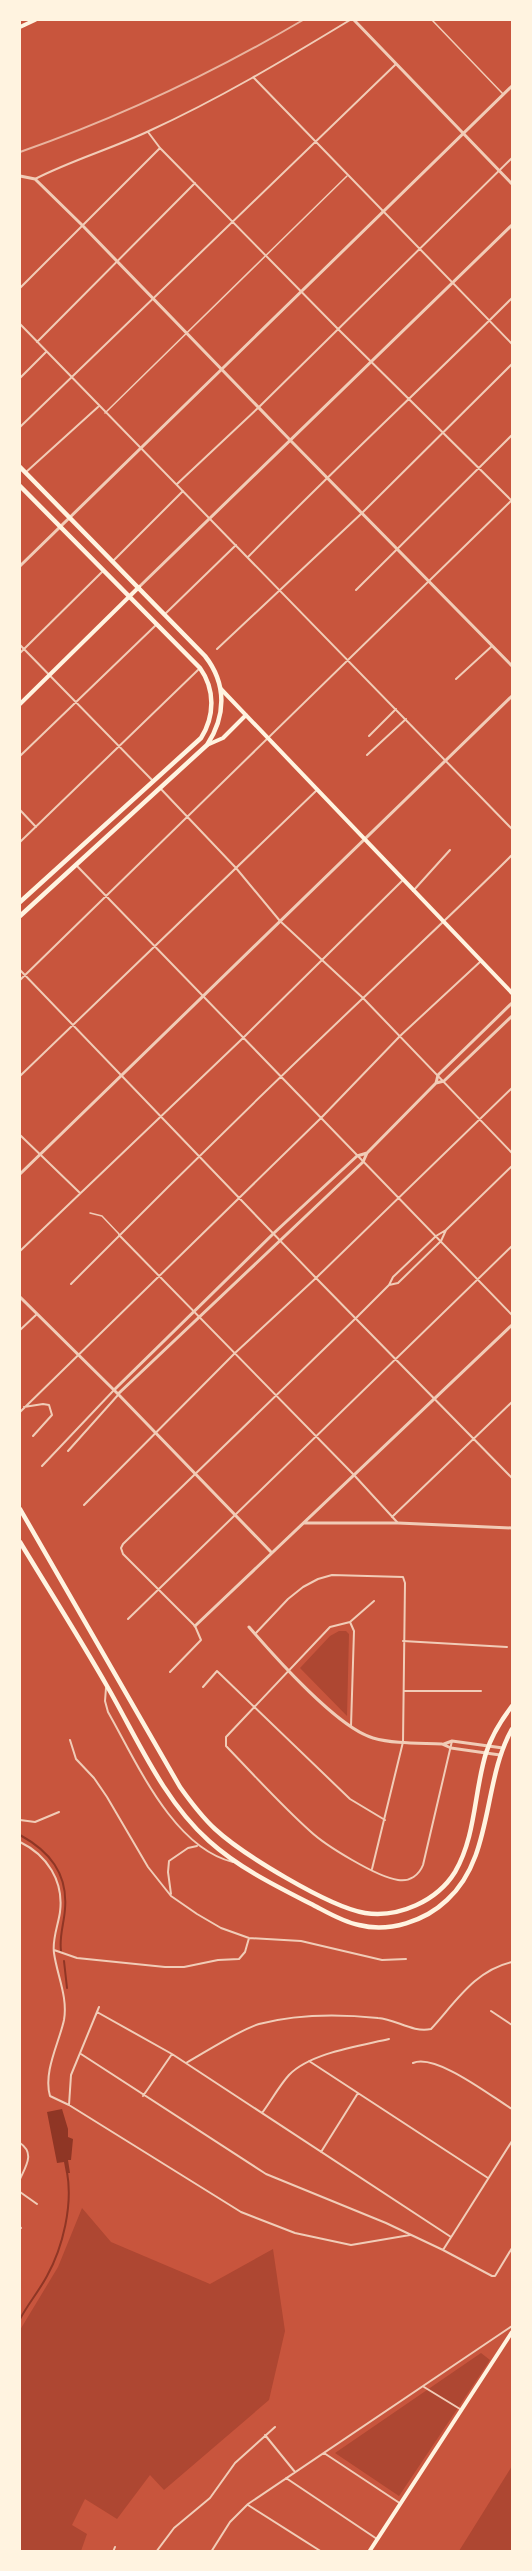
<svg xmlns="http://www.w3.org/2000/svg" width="532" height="2571" font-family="'Varela Round',sans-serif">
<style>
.green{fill:#ae4732}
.water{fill:#8f3625}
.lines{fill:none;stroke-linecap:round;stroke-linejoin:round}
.stream{stroke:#8f3625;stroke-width:2}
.service{stroke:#f1ccb7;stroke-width:1.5}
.minor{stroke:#f1ccb7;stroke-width:2}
.tertiary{stroke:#f1ccb7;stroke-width:3}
.secondary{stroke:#fff3e0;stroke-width:4}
.primary{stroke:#fff3e0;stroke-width:4.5}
.rail{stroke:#e9b49f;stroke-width:2}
</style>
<rect width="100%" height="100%" fill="#c8553d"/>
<path class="green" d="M339,1631h7l3,3 -2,82 -47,-48 30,-32z
M82,2208l29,34 99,42 63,-35 12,82 -16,69 -105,90 -14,-15 -33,44 -32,-20 -13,26 15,9 -6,17h-61v-221l38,-63z
M481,2353l9,7 -91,136 -64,-43z
M512,2466v85h-53z"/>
<path class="water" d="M62,2109l6,20v8l5,2 -2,21h-3l2,13h-4l-2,-11 -7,1 -10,-51z"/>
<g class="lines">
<path class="stream" d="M20,1835c29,16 48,38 45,74 -1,15 -6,27 -4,42
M64,1961l3,27
M20,2319c8,-15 19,-28 27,-43 16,-29 26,-71 20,-104"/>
<path class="service" d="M432,20l71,74
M105,413l242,-237
M90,1213l12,3 17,18"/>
<path class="minor" d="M254,78l258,266
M148,132l12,16 178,181 174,172
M35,179c37,-19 76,-30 114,-48 70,-32 135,-71 201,-111
M20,288l140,-140
M20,324l492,505
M37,342l158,-159
M20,378l26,-26
M20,427l376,-363
M25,473l73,-66
M177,484l82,-77 253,-249
M248,557c86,-88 177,-172 264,-259
M113,561l70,-70
M356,590l156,-155
M165,614l71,-69
M20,645l133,136
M217,649l145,-136 150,-149
M20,653l82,-81
M456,679l36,-33
M369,736l27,-27
M367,755l39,-36
M20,756l136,-131
M160,788l76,80 44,53 83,77 149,155
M20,810l16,17
M20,842l180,-174
M77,866l435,449
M413,891l37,-41
M512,937v-2
M20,970l296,308 196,200
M20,980l492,-480
M20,1076l297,-286
M20,1135l60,58
M119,1235l235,240 43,47
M20,1251l223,-213 160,-158
M71,1284c95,-96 192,-191 290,-284 51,-49 102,-96 151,-145
M389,1285l9,-2 43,-42 5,-11 66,-64
M20,1330l17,-16
M24,1407l19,-3 6,1 3,10 -19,21
M20,1412l301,-294 79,-82 81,-75
M68,1451l50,-56
M42,1466l72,-76
M84,1505l151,-152 81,-75 196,-190
M392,1517l120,-115
M374,1601l-24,21 -20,5 -104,110v9c28,29 55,59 84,85 16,15 67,46 88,49 12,2 21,-5 25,-15l29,-124
M128,1619l384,-373
M350,1622l4,9 -3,95
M255,1634l33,-35 15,-12 15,-8 14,-4 71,2 2,6 -2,159 -31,127
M403,1641l104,6
M170,1672l31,-32 -6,-14 -72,-72 -2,-6 2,-4 233,-226 33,-33 4,-8 43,-41 10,-6
M203,1687l14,-16 133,128 35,21
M106,1688l-1,13 3,11c28,49 65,136 125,150
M404,1691h77
M70,1740l6,19 18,19 13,19 41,70 23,29 26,18 24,14 28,10 52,3 81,19 24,-1
M20,1820l15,2 24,-10
M20,1842c27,13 44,39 40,70 -2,14 -8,27 -6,41 3,22 14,44 10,67 -5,23 -21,52 -14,76l19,9 172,107 54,21 56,12 59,-10
M171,1894l-3,-22 1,-11 19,-13 9,-2
M54,1950l23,8 88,9h19l34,-7 21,-1 6,-7 4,-14
M491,2011l21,14
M97,2012l75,42 279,183
M81,2054l185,120 120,49 57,27 49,26h3l17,-28
M309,2061l179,117
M186,2063c18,-10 55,-34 73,-39 38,-10 80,-10 119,-6 18,1 34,15 53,11 24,-26 44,-59 81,-67
M413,2063c23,-10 79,34 99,46
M143,2096l29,-42
M69,2105l2,-30 28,-68
M262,2113c9,-12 17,-27 27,-38 21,-22 70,-29 100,-36
M20,2143c15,10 6,23 0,36
M321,2152l37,-59
M20,2192l17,12
M20,2227l1,1
M443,2250l69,-109
M424,2387l36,22
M265,2435l30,37
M324,2453l77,51
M286,2478l91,61
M248,2505l74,47
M113,2552l2,-5
M156,2552l18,-24 36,-30 25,-35 40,-36
M211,2552l19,-30 18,-18 264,-178"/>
<path class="tertiary" d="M354,20l158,164
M20,176l15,3 47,46 209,216 221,225
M20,566l492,-480
M139,587l373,-362
M436,1083l2,-8 74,-72
M20,1174l492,-478
M20,1297l98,97 153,158
M114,1390l160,-157 83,-77 10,-3
M118,1394l245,-232 4,-9 69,-70 8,-2 68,-65
M304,1523h94l114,5
M195,1626l317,-301
M249,1627c25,29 89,101 124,111 21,6 46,5 69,6l9,4 49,7
M444,1744l8,-3 51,7"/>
<path class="secondary" d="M20,27l15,-7
M221,689l291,304
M20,704l119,-117
M207,745l16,-7 23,-23
M369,2552l143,-220"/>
<path class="primary" d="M20,467l185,189c22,28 21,60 2,89l-187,171
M20,486l180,182c15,21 15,48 1,70l-181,164
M20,1509l160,278c10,14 21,29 35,42 27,25 114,78 150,84 34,5 72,-12 90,-41 21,-36 19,-80 31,-119 5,-16 16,-34 26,-47
M20,1542c29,48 59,95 87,144 30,52 56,114 102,155 31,28 71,47 108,66 13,7 27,15 42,18 30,8 66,-4 88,-25 47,-43 35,-118 65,-171"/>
<path class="rail" d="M20,152c98,-34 193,-79 283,-132"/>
</g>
<rect width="532" height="2571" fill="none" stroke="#fff3e0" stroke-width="42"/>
</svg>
